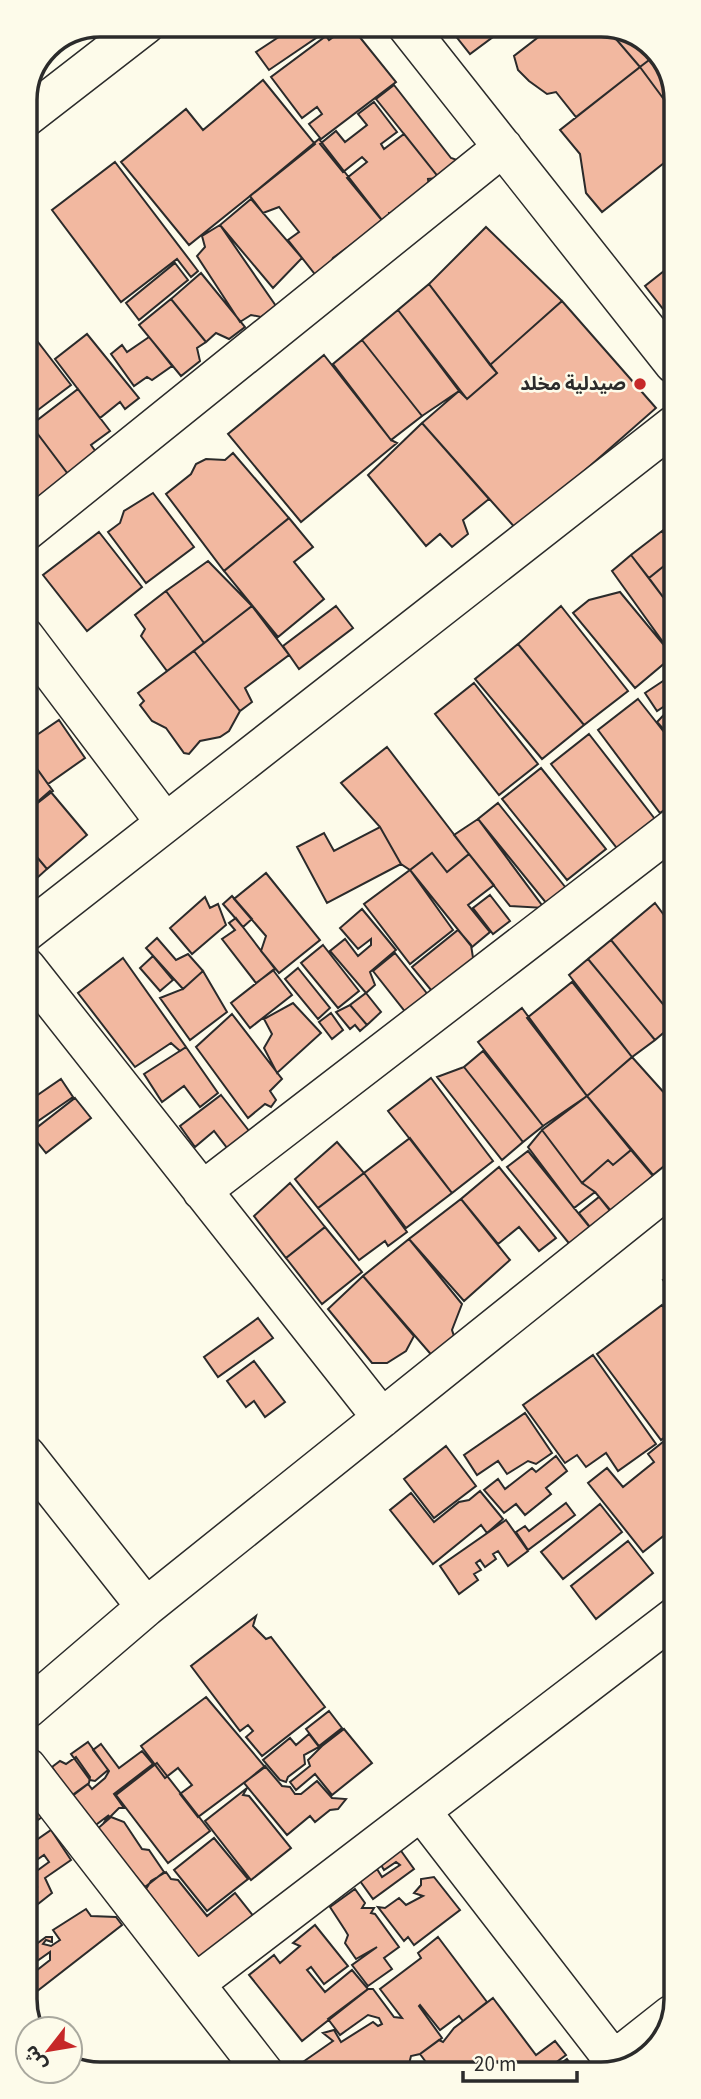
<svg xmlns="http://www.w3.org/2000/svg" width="701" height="2099" font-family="'Source Sans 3','Noto Sans Arabic',sans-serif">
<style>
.building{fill:#f2b8a0;stroke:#2b2b2b;stroke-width:2}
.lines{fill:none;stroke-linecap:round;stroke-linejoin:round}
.minor-casing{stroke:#2b2b2b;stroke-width:41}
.minor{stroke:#fdfbea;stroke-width:38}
.poi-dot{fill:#c62828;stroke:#fdfbea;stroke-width:2.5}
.labels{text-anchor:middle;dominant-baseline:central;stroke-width:5;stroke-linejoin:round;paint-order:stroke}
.poi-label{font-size:19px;font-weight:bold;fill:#2b2b2b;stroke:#fdfbea;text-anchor:end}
.rim{fill:none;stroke:#2b2b2b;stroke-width:3.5}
</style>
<rect width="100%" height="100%" fill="#fdfbea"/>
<path class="building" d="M297,25h47l-10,8 -6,-3 -59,40 -13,-18z
M350,25l46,57 -75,57 -12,-15 13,-10 -5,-7 -15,11 -31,-41 55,-41 3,4z
M447,25h49l5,6 -31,23z
M554,25h50l36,42 -64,50 -20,-25 -9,2 -18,-13 -11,-11 -4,-14z
M604,25l47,18 6,11 -17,13z
M657,54l17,26v33l-34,-46z
M640,67l34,46v42l-72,57 -16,-19 -6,-39 -20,-24z
M263,80l52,64 -126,101 -68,-83 65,-53 17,21z
M394,85l57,73 18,6 -25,20 -68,-85z
M374,102l23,30 -16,12 3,5 20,-15 35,44 -11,1 1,7 -34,27h-6v16l-42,-51 20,-16 -5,-5 -19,15 -23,-28 16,-13 9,11 22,-17 -9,-11z
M319,139l70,90 -22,4 -34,25 -12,24 -33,-42 11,-8 -20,-25 -16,6 -13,-17z
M115,162l83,109 -7,6 -14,-18 -56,43 -69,-92z
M251,199l51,59 -29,30 -53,-63z
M220,225l56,81 -15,11 -10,-2 -11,7 -43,-66 8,-9 -3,-11z
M486,227l76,74 -72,64 -61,-81z
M175,263l13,17 -49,40 -13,-17z
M674,263v60l-29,-37z
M201,273l44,54 -16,12 -13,-6 -10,9 -35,-43z
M429,284l68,89 -30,26 -69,-89z
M171,299l35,43 -9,6 3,13 -19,15 -42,-51z
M562,301l94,107 -139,122 -95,-107 37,-32 8,8 30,-26 -7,-8z
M398,310l61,81 -37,25 -60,-76z
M28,329l43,56 -41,31 -5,-6v-78z
M87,334l52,64 -14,11 -5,-7 -20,16 -45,-59z
M149,337l23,29 -20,14 -5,-3 -13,9 -23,-32 11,-9 5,7z
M362,340l60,76 -31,24 -58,-76z
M324,355l67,85 6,3 -96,79 -73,-88z
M78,389l32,42 -19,14 8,11 -28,22 -40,-53z
M422,423l67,76 -26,21 5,14 -16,13 -12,-13 -14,12 -58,-71z
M31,425l40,53 -36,28 -10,-2v-74z
M233,453l56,65 -65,53 -58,-77 25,-20 5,-10 10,-5 19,1z
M153,493l41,54 -48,36 -38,-51 12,-9 4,-12z
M289,518l24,29 -19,15 30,37 -46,38 -54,-66z
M675,520v26l-13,-15z
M662,531l13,15v11l-26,21 -18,-23z
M99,532l43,55 -55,44 -44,-56z
M631,555l44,58 -2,43 -61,-85z
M675,557v56l-26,-35z
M208,561l44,45 -48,37 -38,-52z
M166,591l38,52 -37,28 -26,-35 4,-7 -10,-14z
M620,592l53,64 -38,32 -62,-75 16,-13z
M252,606l37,49 -44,33 7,14 -12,9 -46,-60z
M336,606l17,22 -54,41 -16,-23z
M561,606l67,85 -44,34 -66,-81z
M518,644l66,81 -42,34 -67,-80z
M194,651l46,60 -11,20 -9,6 -20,4 -11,13 -5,-1 -18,-25 -14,-7 -12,-16 4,-4 -6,-8z
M675,673v26l-18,12 -12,-18z
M474,683l64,81 -39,31 -64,-81z
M638,699l37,47v56l-15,11 -62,-83z
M675,703v39l-18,-20z
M25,710l11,15 -11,7z
M59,720l26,38 -37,26 -23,-32v-9z
M589,734l69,89 -38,29 -69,-88z
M387,747l82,107 -22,18 -15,-19 -22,17 -9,-6 -21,-37 -39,-44z
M25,752l28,39 -27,21z
M541,768l65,81 -39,31 -65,-81z
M50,791l37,44 -40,34 -21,-25v-32z
M498,803l68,85 -19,16 -69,-85z
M478,819l66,89 -34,-2 -56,-71z
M380,827l21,37 -74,39 -30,-56 27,-14 10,18z
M26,844l21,25 -21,19z
M432,853l15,19 22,-18 25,31 -26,20 22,27 -18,15 -62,-77z
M410,870l43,60 -43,34 -46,-60z
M266,873l54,67 -41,33 -18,-22 5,-15 -32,-37z
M490,895l20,26 -17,13 -20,-26z
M232,896l20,23 -9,8 -20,-23z
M205,897l5,11 8,-4 8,21 -34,29 -22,-26z
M655,903l20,27v89l-64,-79z
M362,909l34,41 -26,22 5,13 -9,8 -36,-42 15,-12 13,17 13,-11v-6l-13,10 -18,-21z
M236,918l39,51 -19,14 -34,-44 13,-9 -6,-7z
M458,930l13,15 3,19 -38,32 -24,-29z
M157,938l19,22 12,-6 15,17 -20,18 -37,-41z
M611,940l64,79v4l-20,17 -67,-81z
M323,945l36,46 -21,17 -37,-45z
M395,953l34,43 -22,18 -34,-43z
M153,956l20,24 -13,11 -20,-23z
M123,958l63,89 -6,4 -9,-8 -36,24 -57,-74z
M588,959l67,81 -23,17 -63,-82z
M298,968l32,40 -12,11 -33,-40z
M273,970l19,25 -42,33 -19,-25z
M203,971l24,41 -37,28 -30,-42 23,-9z
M572,982l60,75 -45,39 -60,-78z
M366,993l15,19 -14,13 -17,-20z
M293,1003l28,30 -44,40 -13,-25 8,-14 -8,-15z
M350,1005l17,20 -7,6 -5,-6 -5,4 -14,-17z
M522,1008l65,88 -44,30 -65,-84z
M331,1013l12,17 -11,9 -13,-17z
M232,1014l50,65 -12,12 6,9 -5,7 -6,-3 -17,14 -52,-71z
M186,1047l32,46 -18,14 -16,-21 -22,16 -18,-28z
M483,1051l60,75 -20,16 -59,-75z
M632,1057l43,48v52l-22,18 -66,-79z
M464,1067l59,75 -21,18 -65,-83z
M431,1078l62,83 -41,32 -64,-82z
M61,1079l12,18 -35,24 -12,-18z
M675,1084v21l-10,-13z
M221,1095l32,41 -22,17 -17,-22 -19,16 -15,-21z
M587,1096l44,54 -18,15 -5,-5 -26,23 -40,-53z
M75,1098l16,20 -45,35 -16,-20z
M542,1130l40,53 13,9 -21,16 -46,-61z
M410,1138l42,55 -46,35 -42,-55z
M337,1142l27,31 -46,35 -23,-29z
M631,1150l28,33 -42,35 -22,-26 -13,-9 26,-23 5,5z
M528,1151l64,79 -20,17 -65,-80z
M499,1167l57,71 -17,13 -20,-24 -21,17 -37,-45z
M364,1173l43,59 -19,14 -3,-5 -26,19 -41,-52z
M290,1183l35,44 -39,31 -32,-42z
M599,1197l19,24 -20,16 -19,-24z
M461,1199l49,61 -46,41 -55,-62z
M325,1227l37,45 -40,32 -36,-46z
M409,1239l53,65 -10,26 4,12 -21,17 -72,-83z
M676,1270v27l-13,-17z
M363,1276l51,60 -8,15 -19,12h-15l-44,-54z
M662,1305l14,19v104l-15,12 -64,-86z
M258,1318l15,20 -55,39 -14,-20z
M593,1355l63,89 -38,27 -12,-18 -20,14 -9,-12 -12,8 -42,-58z
M254,1361l31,41 -20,15 -11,-16 -8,6 -19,-26z
M525,1413l27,40 -16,11 -8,-3 -21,13 -9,-13 -21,14 -13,-20z
M674,1433l2,93 -33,26 -55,-69 19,-15 16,19 31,-25 -6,-8z
M446,1446l30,40 -42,32 -30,-39z
M556,1456l11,15 -21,17 5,6 -26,21 -9,-11 -12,9 -20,-23 14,-11 7,10 27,-21 4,4z
M480,1491l23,28 -16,14 -6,-8 -48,39 -43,-54 21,-17 23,29 25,-20 10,-2z
M566,1503l9,12 -47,35 -12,-18 9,-6 4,5z
M600,1504l22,28 -59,47 -22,-27z
M506,1520l22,31 -20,15 -10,-15 -5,3 3,5 -11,8 -5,-7 -4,3 5,7 -7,4 4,6 -19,14 -19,-28z
M628,1541l25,32 -57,46 -25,-33z
M256,1616l-3,10 13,13 5,-2 54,70 -63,49 -16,-19 7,-6 -5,-6 -8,6 -49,-65z
M206,1697l59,70 -67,50 -18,-23 12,-9 -14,-17 -13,10 -24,-32z
M329,1711l13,17 -23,18 -13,-17z
M344,1729l28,34 -40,32 -17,-21 -19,16 -6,-8 20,-16 -2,-6 14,-14z
M309,1734l10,13 -15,8 1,9 -17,13 -2,5 -6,-2 -17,-20 27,-22 6,7z
M88,1742l20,28 -13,11 -5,-1 -19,-26z
M101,1744l18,24 23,-17 11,13 -39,30 10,14h-5l-16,16 6,-9 -16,12 -22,-30 17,-13 4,5 13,-11 4,-7 -16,-21z
M76,1757l14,20 -1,6 -18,13 -19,-29 8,-6 6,3z
M157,1763l53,68 -42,32 -52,-68z
M265,1766l17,20 8,1 5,7h6l16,-13 15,17 14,1 -8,10 -8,1 -15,12 -5,-6 -23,19 -43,-52z
M247,1788l-4,7 6,1 42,52 -40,32 -46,-59z
M27,1805l3,5 5,-4 7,11 -15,11z
M111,1817l13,5 18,27 7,1 15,22 -19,15 -49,-57z
M51,1830l20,30 -26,18 7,15 -23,18 -2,-16 10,-8 -10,-9 22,-16 -5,-7 -16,11 -1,-30 3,-2 2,9z
M214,1838l34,41 -41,32 -33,-41z
M399,1848l15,21 -41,30 -13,-18 17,-12 5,8 18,-12 -4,-3 -12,8 -7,-12z
M166,1872l5,7 7,1 29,36 28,-23 23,29 -55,42 -57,-75 5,-8z
M434,1877l26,33 -46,35 -6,-8 -4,4 -26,-34 7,1 14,-10 7,7 17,-9 -9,-3 7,-8v-6z
M355,1889l10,14 -3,5h12l-3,5 4,1 24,33 -15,11 8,11 -24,17 -16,-21 25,-18 -21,12 -11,-16 3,-8 -3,-5 -15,-23z
M86,1909l5,7 25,1 6,8 -86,67 -9,-14 23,-18v-8l-20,14 -3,-15 19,-14h6v5l-6,-2 -3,4 8,2 9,-6 -7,-10z
M315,1925l33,41 -24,18 -13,-17 -4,3 18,22 27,-22 16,19 -66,52 -53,-66 25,-20 6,8 20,-17 -7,-3z
M438,1937l49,65 -24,19 -4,-5 -19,14 -20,-25 -1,1 23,32 -22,16 -9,2 -3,12 5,5h-8l-4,-5 -7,5h-30l-2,-3 -5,3h-64l-4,-4 5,-7 6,2 33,-23 -10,-8 11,-3 7,12 32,-20 5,4 4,-2 -3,-6 -11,-3 -28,20 -12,-16 40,-30h5l21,28 8,1 -22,-29 41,-31 -3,-5z
M493,1998l43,57 19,-14 11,14 -23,17 -87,1 -4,-6 -9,6h-9l-14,-19 19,-14 4,2 11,-14z
M567,2059l10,13h-28z"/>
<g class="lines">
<defs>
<path id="minor" d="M406,25l268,339
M25,118l120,-93
M25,532l478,-385
M25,637l139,184
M26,932l648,-507
M26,967l356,451
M202,1191l473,-364
M26,1455l120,152
M27,1709l119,-102 529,-424
M27,1767l238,307
M421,1811l201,260
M196,1983l480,-367
M614,2060l57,-45"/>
</defs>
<use href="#minor" class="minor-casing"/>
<use href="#minor" class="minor"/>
</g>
<circle class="poi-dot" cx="640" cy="384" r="7"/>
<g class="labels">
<g class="poi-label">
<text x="626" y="384">صيدلية مخلد</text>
</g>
</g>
<path d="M0 0H701V2099H0ZM100 37H601A63 63 0 0 1 664 100V1999A63 63 0 0 1 601 2062H100A63 63 0 0 1 37 1999V100A63 63 0 0 1 100 37Z" fill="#fdfbea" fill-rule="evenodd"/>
<path class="rim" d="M100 37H601A63 63 0 0 1 664 100V1999A63 63 0 0 1 601 2062H100A63 63 0 0 1 37 1999V100A63 63 0 0 1 100 37Z"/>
<g transform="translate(49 2050) rotate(239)"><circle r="33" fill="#fdfbea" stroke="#a9a89e" stroke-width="2"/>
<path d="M0-5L12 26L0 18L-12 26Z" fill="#c62828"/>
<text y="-10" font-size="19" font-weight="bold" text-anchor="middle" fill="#2b2b2b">ش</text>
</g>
<path d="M463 2071v10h114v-10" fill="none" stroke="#2b2b2b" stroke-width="3.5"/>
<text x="474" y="2071" font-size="21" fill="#2b2b2b" stroke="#fdfbea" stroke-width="5" paint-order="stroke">20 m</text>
</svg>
